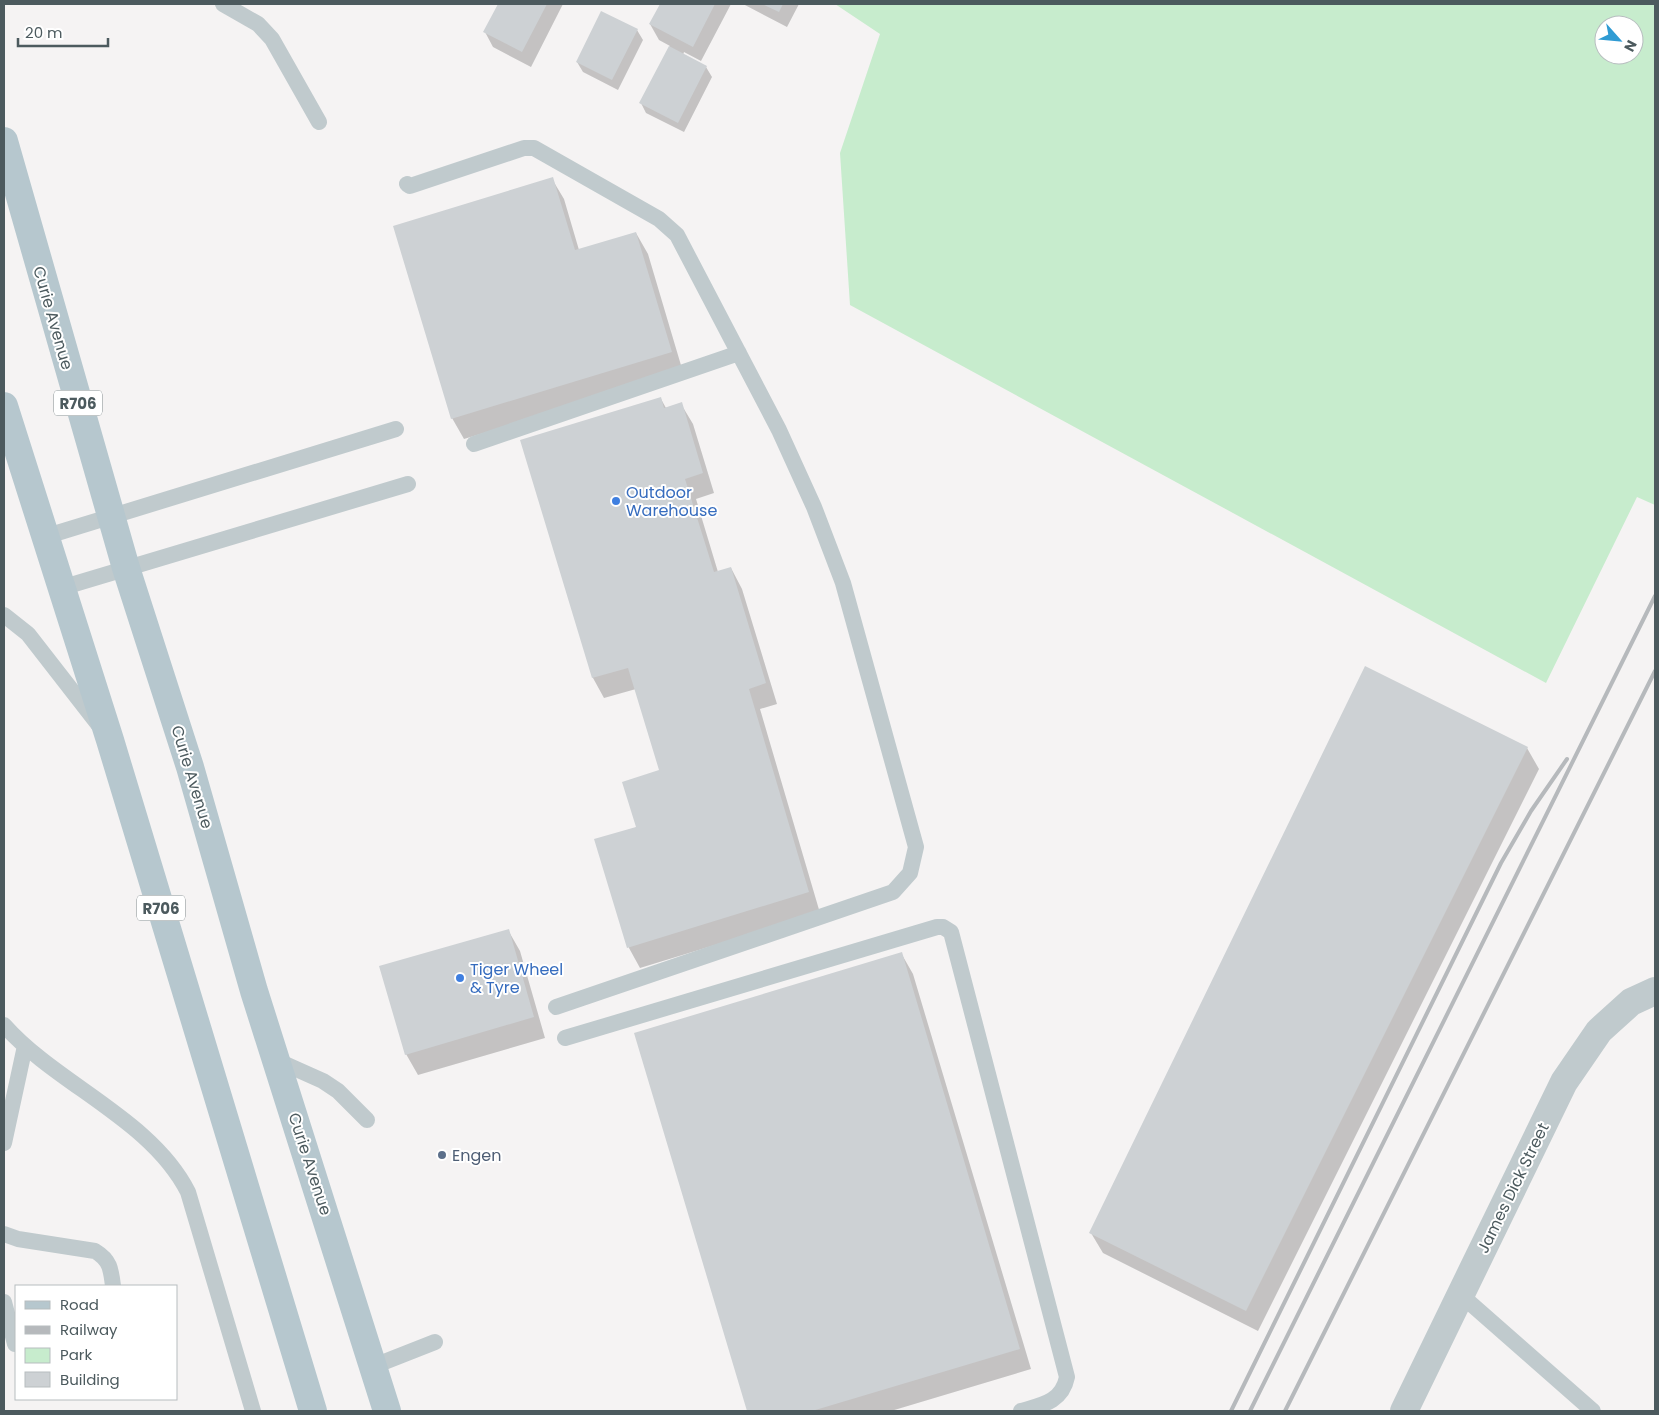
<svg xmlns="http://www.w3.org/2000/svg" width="1659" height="1415" font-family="Poppins,sans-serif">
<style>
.green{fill:#c7eccd;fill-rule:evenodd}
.shadow{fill:#0003}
.building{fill:#cdd1d4}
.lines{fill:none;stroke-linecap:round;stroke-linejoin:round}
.lane{stroke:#c0cacd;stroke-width:16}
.street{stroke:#c0cacd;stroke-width:28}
.primary{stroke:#b6c7ce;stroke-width:28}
.rail{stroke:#b6b9bc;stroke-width:4}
.shop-dot{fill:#3f7fe0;stroke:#fff;stroke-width:2}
.service-dot{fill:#5c6f8a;stroke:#fff;stroke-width:2}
.labels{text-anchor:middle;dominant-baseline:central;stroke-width:4;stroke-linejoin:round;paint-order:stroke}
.shield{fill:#fff;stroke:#828c8e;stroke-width:1}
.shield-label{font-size:15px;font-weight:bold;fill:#4c5a5e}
.street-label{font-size:16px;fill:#4c5a5e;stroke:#fff}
.shop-label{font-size:16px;fill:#366cbe;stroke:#fff;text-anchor:start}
.service-label{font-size:16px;fill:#4e5e75;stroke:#fff;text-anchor:start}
</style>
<rect width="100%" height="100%" fill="#f5f3f3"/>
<path class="green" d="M835,4h820v501l-18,-8 -91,186 -696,-378 -10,-152 40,-119zM1604,25h30v30h-30z"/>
<path class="shadow" d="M499,4h64l-32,63 -38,-20 -8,-15z
M661,4h70l-30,57 -17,-9 -1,3 23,12 6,10 -28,55 -38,-19 -5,-10 29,-57 -11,-6 -9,-16z
M743,4h56l-12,23z
M637,30l6,10 -25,50 -35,-18 -6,-10z
M552,179l12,20 15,51 57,-17 12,21 35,118 -219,67 -12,-21z
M661,399l5,9 15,-4 12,20 21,69 -18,6 22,73 13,-4 11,21 35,115 -17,5 60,204 -180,55 -11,-20 -33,-108 42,-13 23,-56 -25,-82 -32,9 -11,-20 -71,-237z
M1527,748l12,21 -281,562 -155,-78 -12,-20z
M508,930l12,21 25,87 -127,37 -12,-21z
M901,953l12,21 118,395 -140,42h-143l-112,-377z"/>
<path class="building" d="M498,4h49l-25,48 -39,-20z
M660,4h55l-22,43 -44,-23z
M762,4h21l-4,8z
M601,11l37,18 -26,51 -36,-18z
M669,46l38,20 -29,57 -39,-20z
M553,177l22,73 61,-18 36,120 -221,67 -58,-193z
M661,397l3,11 18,-6 21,71 -18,6 29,93 17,-5 35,116 -17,6 60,203 -182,56 -33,-109 42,-12 -14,-45 37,-12 -31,-102 -36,10 -72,-238z
M1365,666l163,81 -282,564 -157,-78z
M509,929l25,88 -129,38 -26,-89z
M902,952l118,397 -208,62h-65l-113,-378z"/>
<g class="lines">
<path class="lane" d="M223,4l35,20 14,15 47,83
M407,184l3,2 114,-38h10l125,71 18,16 102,195 35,77 29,76 73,264 -6,26 -17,19 -337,115
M474,444l265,-91
M44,537l352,-108
M61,588l347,-104
M4,615l24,19 70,90
M4,1025c53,60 147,94 184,167l65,219
M565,1038l372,-111h6l8,5 116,445c-5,25 -25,28 -46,34
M276,1060l47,21 15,10 29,29
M4,1143l21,-97
M4,1234l14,5 77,12c15,9 16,18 18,35
M1461,1295l132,116
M4,1302l11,42
M374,1366l61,-24"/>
<path class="street" d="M1404,1411l160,-329 35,-51 32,-29 24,-11"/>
<path class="primary" d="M4,141l122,427 64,199 64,224 133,420
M4,406l106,334 203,671"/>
<path class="rail" d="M1231,1411l270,-548 30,-52 36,-52
M1250,1411l405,-815
M1285,1411l370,-740"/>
</g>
<g class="shop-dot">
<circle cx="616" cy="501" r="5"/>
<circle cx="460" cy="978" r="5"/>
</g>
<circle class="service-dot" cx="442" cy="1155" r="5"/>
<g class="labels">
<g class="shield">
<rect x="54" y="390.5" width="48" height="25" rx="4"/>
<rect x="137" y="895.5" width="48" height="25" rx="4"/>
</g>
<g class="shield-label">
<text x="78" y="403">R706</text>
<text x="161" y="908">R706</text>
</g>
<g class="street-label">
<text transform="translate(53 318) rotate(74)">Curie Avenue</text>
<text transform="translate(192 777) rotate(73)">Curie Avenue</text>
<text transform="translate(310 1164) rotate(72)">Curie Avenue</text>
<text transform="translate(1513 1188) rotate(-64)">James Dick Street</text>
</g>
<g class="shop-label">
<text x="626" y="492">Outdoor<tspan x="626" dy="18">Warehouse</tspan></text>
<text x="470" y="969">Tiger Wheel<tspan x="470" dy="18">&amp; Tyre</tspan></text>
</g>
<g class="service-label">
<text x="452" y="1155">Engen</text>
</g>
</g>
<rect width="1659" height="1415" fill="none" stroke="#4c5a5e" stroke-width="10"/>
<rect x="15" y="1285" width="162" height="115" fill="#ffffff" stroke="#b7bdbf"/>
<rect x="25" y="1301" width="25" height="8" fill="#b6c7ce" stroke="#b7bdbf"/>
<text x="60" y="1310" font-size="15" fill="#4c5a5e">Road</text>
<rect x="25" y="1326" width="25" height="8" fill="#b6b9bc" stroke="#b7bdbf"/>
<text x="60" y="1335" font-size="15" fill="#4c5a5e">Railway</text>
<rect x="25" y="1348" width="25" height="15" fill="#c7eccd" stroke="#b7bdbf"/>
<text x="60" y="1360" font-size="15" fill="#4c5a5e">Park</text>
<rect x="25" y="1372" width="25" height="15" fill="#cdd1d4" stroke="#b7bdbf"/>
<text x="60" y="1385" font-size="15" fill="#4c5a5e">Building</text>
<g transform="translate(1619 40) rotate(117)"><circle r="24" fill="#ffffff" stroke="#b7bdbf"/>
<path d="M0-4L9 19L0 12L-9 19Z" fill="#2f9bd3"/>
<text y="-8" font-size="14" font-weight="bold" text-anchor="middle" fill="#4c5a5e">N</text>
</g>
<path d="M18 38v8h90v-8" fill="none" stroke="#4c5a5e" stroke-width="2.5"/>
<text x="25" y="38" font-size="15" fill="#4c5a5e" stroke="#ffffff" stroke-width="4" paint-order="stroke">20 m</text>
</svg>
